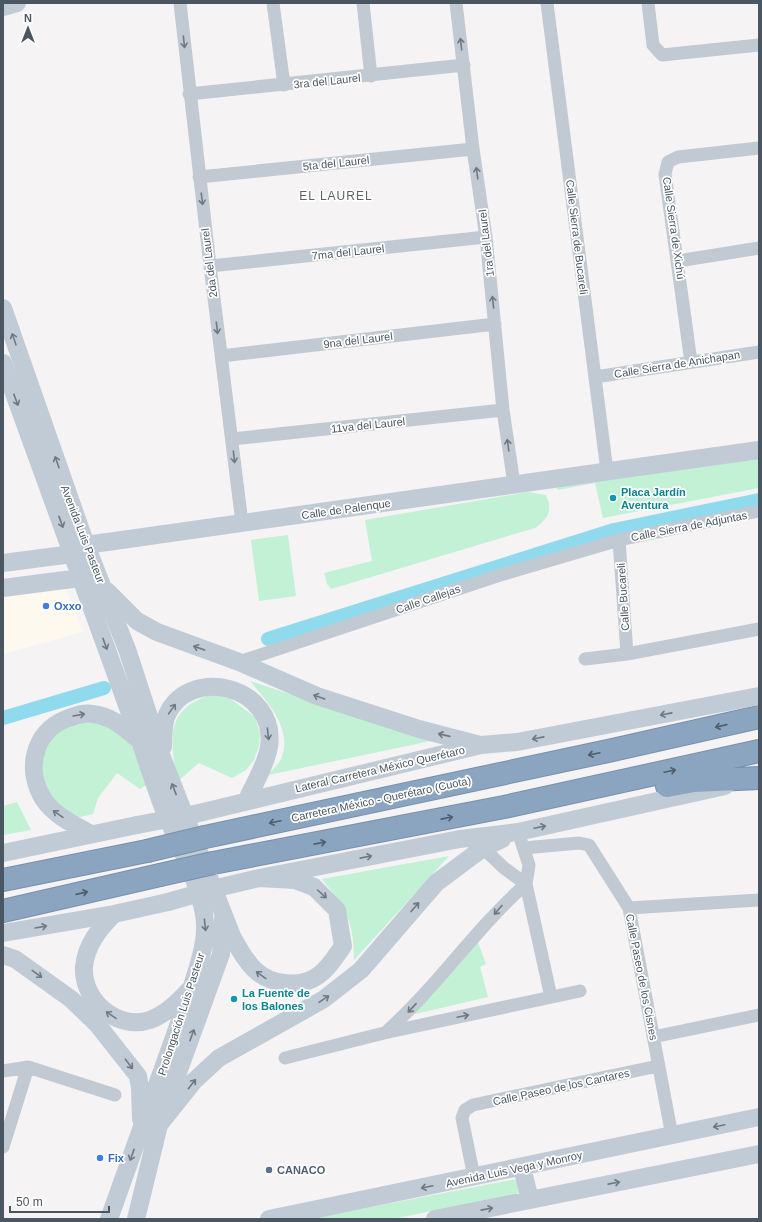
<svg xmlns="http://www.w3.org/2000/svg" width="762" height="1222" font-family="Arial,sans-serif">
<style>
.commercial{fill:#fdf9ef}
.green{fill:#c3f1d5}
.lines{fill:none;stroke-linecap:round;stroke-linejoin:round}
.canal{stroke:#90daee;stroke-width:14}
.highway-casing{stroke:#7690ad;stroke-width:24}
.street{stroke:#c1cad2;stroke-width:13}
.secondary{stroke:#c1cbd6;stroke-width:18}
.highway{stroke:#8ba5c1;stroke-width:22}
.highway-bridge-casing{stroke:#7690ad;stroke-width:24;stroke-linecap:butt}
.secondary-bridge{stroke:#c1cbd6;stroke-width:18}
.highway-bridge{stroke:#8ba5c1;stroke-width:22}
.oneway{stroke:#6e7983}
.oneway2{stroke:#6e7984}
.oneway3{stroke:#505e6b}
.culture-dot{fill:#0f9aa8;stroke:#fff;stroke-width:1.5}
.shop-dot{fill:#3f7fe0;stroke:#fff;stroke-width:1.5}
.service-dot{fill:#5c6f8a;stroke:#fff;stroke-width:1.5}
.labels{text-anchor:middle;dominant-baseline:central;stroke-width:3.5;stroke-linejoin:round;paint-order:stroke}
.street-label{font-size:11px;fill:#4a5661;stroke:#fff}
.culture-label{font-size:11px;font-weight:bold;fill:#0d838f;stroke:#fff;text-anchor:start}
.shop-label{font-size:11px;font-weight:bold;fill:#366cbe;stroke:#fff;text-anchor:start}
.service-label{font-size:11px;font-weight:bold;fill:#4e5e75;stroke:#fff;text-anchor:start}
.neighbourhood-label{font-size:12px;letter-spacing:1px;fill:#5f6368;stroke:#fff}
</style>
<rect width="100%" height="100%" fill="#f5f3f3"/>
<path class="commercial" d="M65,587l18,45 -80,22v-57z"/>
<path class="green" d="M759,453v35l-156,30 -8,-35 -37,7 -5,-6z
M528,492l18,3c7,16 2,24 -11,33l-204,61 -4,-5 -3,-11 48,-12 -7,-41z
M288,535l8,61 -37,5 -8,-61z
M250,681l181,60 -163,34c3,-4 9,-9 12,-14 15,-30 -12,-58 -30,-80z
M212,694l16,3 27,20 5,16 -1,13 -5,14 -8,10 -14,8 -33,-15 -22,19c-6,-42 -14,-72 35,-88z
M76,715l47,12 30,54 -13,8 -23,-16 -19,25 -5,16 -26,6 -23,-20 -5,-58z
M17,802l14,28 -28,5v-29z
M449,856l-95,104c0,-39 -8,-51 -32,-81z
M476,937l10,27 -6,3 8,30 -77,18z
M517,1179l3,6 -1,8 -126,26h-84z"/>
<g class="lines">
<path class="canal" d="M268,639l346,-109 145,-30
M3,718l101,-30"/>
<defs>
<path id="highway" d="M667,786l27,-5 65,-3
M205,837l403,-86 151,-34
M213,863l291,-56 255,-56
M3,880l144,-29
M3,911l157,-36"/>
</defs>
<use href="#highway" class="highway-casing"/>
<path class="street" d="M180,3l30,263 32,257
M273,3l11,82
M363,3l8,73
M456,3l17,146 13,88 17,173 11,74
M547,3l60,468
M648,3l5,42 9,10 97,-10
M189,94l275,-29
M199,177l274,-28
M678,261l81,-13
M210,266l276,-29
M221,356l274,-32
M691,362l-26,-188 3,-12 10,-5 81,-9
M595,377l164,-25
M232,439l271,-29
M619,540l8,114
M585,659l42,-5 132,-25
M239,662l258,-86 122,-36 140,-29
M521,841l8,24 -3,19 25,113
M483,848l21,20 22,16
M524,848l55,-5 10,2 40,63 43,228
M629,908l130,-8
M386,1032c51,-45 89,-103 140,-148
M653,1037l106,-22
M285,1058l99,-25 196,-42
M3,1071l25,-4 87,28
M3,1147l25,-80
M474,1177l-12,-59 3,-8 8,-5 185,-39"/>
<path class="secondary" d="M3,7l14,-4
M3,308l83,237 42,107 35,108 69,176c6,11 12,23 22,33 16,16 46,20 65,6 10,-7 17,-19 24,-29l-6,-36 -23,-23 -19,-7 -36,-2
M3,363l137,378c8,23 15,46 24,69 13,32 43,86 41,120 0,19 -8,38 -13,57l-83,232
M86,545l673,-95
M3,563l69,-9
M3,588l77,-10
M107,591l30,30 20,11 82,30 78,34 102,33 61,16
M163,747c0,-10 0,-20 3,-30 21,-53 112,-32 103,30 -3,18 -15,37 -22,53
M195,814l286,-69 36,-3 242,-46
M91,834c-16,-9 -36,-18 -47,-34 -19,-29 -11,-68 22,-81 9,-3 18,-7 27,-5 19,2 33,15 47,27
M3,853l134,-28
M221,887l38,-9 201,-39 58,-7 207,-46
M114,914c-15,15 -28,31 -30,53 -2,33 33,64 66,53 16,-6 28,-18 39,-30
M3,933l111,-19 54,-12
M3,955l12,4 56,40 26,25 41,52 2,12 1,31
M159,1125l35,-44 25,-23 105,-59 37,-29 75,-87 47,-35 19,-9
M522,1167l8,33
M136,1219l23,-94 62,-171 2,-35
M269,1219l490,-102
M435,1219l324,-65"/>
<use href="#highway" class="highway"/>
<defs>
<path id="highway-bridge" d="M147,851l58,-14
M160,875l53,-12"/>
</defs>
<use href="#highway-bridge" class="highway-bridge-casing"/>
<path class="secondary-bridge" d="M137,825l58,-11
M168,902l53,-15"/>
<use href="#highway-bridge" class="highway-bridge"/>
</g>
<defs><path id="oneway-shaft" d="M-6 0H5M1.5-3L5.5 0L1.5 3" fill="none" stroke-width="1.6" stroke-linecap="round" stroke-linejoin="round"/></defs>
<g class="oneway">
<use href="#oneway-shaft" transform="translate(184 42) rotate(84)"/>
<use href="#oneway-shaft" transform="translate(461 44) rotate(-97)"/>
<use href="#oneway-shaft" transform="translate(477 173) rotate(-98)"/>
<use href="#oneway-shaft" transform="translate(202 199) rotate(83)"/>
<use href="#oneway-shaft" transform="translate(493 302) rotate(-96)"/>
<use href="#oneway-shaft" transform="translate(217 328) rotate(83)"/>
<use href="#oneway-shaft" transform="translate(508 445) rotate(-98)"/>
<use href="#oneway-shaft" transform="translate(234 457) rotate(84)"/>
<use href="#oneway-shaft" transform="translate(498 910) rotate(131)"/>
<use href="#oneway-shaft" transform="translate(412 1008) rotate(133)"/>
<use href="#oneway-shaft" transform="translate(463 1016) rotate(-12)"/>
</g>
<g class="oneway2">
<use href="#oneway-shaft" transform="translate(14 339) rotate(-109)"/>
<use href="#oneway-shaft" transform="translate(16 400) rotate(70)"/>
<use href="#oneway-shaft" transform="translate(57 462) rotate(-109)"/>
<use href="#oneway-shaft" transform="translate(61 522) rotate(70)"/>
<use href="#oneway-shaft" transform="translate(105 644) rotate(70)"/>
<use href="#oneway-shaft" transform="translate(199 648) rotate(-161)"/>
<use href="#oneway-shaft" transform="translate(319 697) rotate(-160)"/>
<use href="#oneway-shaft" transform="translate(172 709) rotate(-55)"/>
<use href="#oneway-shaft" transform="translate(666 714) rotate(169)"/>
<use href="#oneway-shaft" transform="translate(79 715) rotate(-10)"/>
<use href="#oneway-shaft" transform="translate(268 734) rotate(84)"/>
<use href="#oneway-shaft" transform="translate(444 735) rotate(-167)"/>
<use href="#oneway-shaft" transform="translate(538 738) rotate(169)"/>
<use href="#oneway-shaft" transform="translate(174 789) rotate(-111)"/>
<use href="#oneway-shaft" transform="translate(58 814) rotate(-145)"/>
<use href="#oneway-shaft" transform="translate(540 827) rotate(-12)"/>
<use href="#oneway-shaft" transform="translate(366 857) rotate(-11)"/>
<use href="#oneway-shaft" transform="translate(322 894) rotate(42)"/>
<use href="#oneway-shaft" transform="translate(415 907) rotate(-49)"/>
<use href="#oneway-shaft" transform="translate(205 925) rotate(84)"/>
<use href="#oneway-shaft" transform="translate(41 927) rotate(-10)"/>
<use href="#oneway-shaft" transform="translate(37 974) rotate(36)"/>
<use href="#oneway-shaft" transform="translate(261 975) rotate(-144)"/>
<use href="#oneway-shaft" transform="translate(324 999) rotate(-34)"/>
<use href="#oneway-shaft" transform="translate(111 1015) rotate(-146)"/>
<use href="#oneway-shaft" transform="translate(192 1035) rotate(-70)"/>
<use href="#oneway-shaft" transform="translate(129 1064) rotate(53)"/>
<use href="#oneway-shaft" transform="translate(192 1084) rotate(-52)"/>
<use href="#oneway-shaft" transform="translate(719 1126) rotate(168)"/>
<use href="#oneway-shaft" transform="translate(132 1155) rotate(110)"/>
<use href="#oneway-shaft" transform="translate(614 1183) rotate(-11)"/>
<use href="#oneway-shaft" transform="translate(427 1187) rotate(168)"/>
<use href="#oneway-shaft" transform="translate(487 1209) rotate(-11)"/>
</g>
<g class="oneway3">
<use href="#oneway-shaft" transform="translate(721 726) rotate(167)"/>
<use href="#oneway-shaft" transform="translate(594 754) rotate(168)"/>
<use href="#oneway-shaft" transform="translate(670 771) rotate(-12)"/>
<use href="#oneway-shaft" transform="translate(447 818) rotate(-11)"/>
<use href="#oneway-shaft" transform="translate(275 822) rotate(168)"/>
<use href="#oneway-shaft" transform="translate(320 843) rotate(-11)"/>
<use href="#oneway-shaft" transform="translate(82 893) rotate(-13)"/>
</g>
<g class="culture-dot">
<circle cx="613" cy="498" r="4"/>
<circle cx="234" cy="999" r="4"/>
</g>
<g class="shop-dot">
<circle cx="46" cy="606" r="4"/>
<circle cx="100" cy="1158" r="4"/>
</g>
<circle class="service-dot" cx="269" cy="1170" r="4"/>
<g class="labels">
<g class="street-label">
<text transform="translate(327 81) rotate(-6)">3ra del Laurel</text>
<text transform="translate(336 163) rotate(-6)">5ta del Laurel</text>
<text transform="translate(674 228) rotate(82)">Calle Sierra de Xichú</text>
<text transform="translate(577 237) rotate(83)">Calle Sierra de Bucareli</text>
<text transform="translate(486 243) rotate(-97)">1ra del Laurel</text>
<text transform="translate(348 252) rotate(-6)">7ma del Laurel</text>
<text transform="translate(209 263) rotate(-97)">2da del Laurel</text>
<text transform="translate(358 340) rotate(-7)">9na del Laurel</text>
<text transform="translate(677 364) rotate(-9)">Calle Sierra de Anichapan</text>
<text transform="translate(368 425) rotate(-6)">11va del Laurel</text>
<text transform="translate(346 509) rotate(-8)">Calle de Palenque</text>
<text transform="translate(689 526) rotate(-11)">Calle Sierra de Adjuntas</text>
<text transform="translate(83 534) rotate(69)">Avenida Luis Pasteur</text>
<text transform="translate(623 597) rotate(-94)">Calle Bucareli</text>
<text transform="translate(428 599) rotate(-19)">Calle Callejas</text>
<text transform="translate(380 769) rotate(-13)">Lateral Carretera México Querétaro</text>
<text transform="translate(381 799) rotate(-12)">Carretera México - Querétaro (Cuota)</text>
<text transform="translate(642 977) rotate(79)">Calle Paseo de los Cisnes</text>
<text transform="translate(181 1014) rotate(-72)">Prolongación Luis Pasteur</text>
<text transform="translate(561 1087) rotate(-12)">Calle Paseo de los Cantares</text>
<text transform="translate(514 1169) rotate(-12)">Avenida Luis Vega y Monroy</text>
</g>
<g class="culture-label">
<text x="621" y="492">Placa Jardín<tspan x="621" dy="13">Aventura</tspan></text>
<text x="242" y="993">La Fuente de<tspan x="242" dy="13">los Balones</tspan></text>
</g>
<g class="shop-label">
<text x="54" y="606">Oxxo</text>
<text x="108" y="1158">Fix</text>
</g>
<g class="service-label">
<text x="277" y="1170">CANACO</text>
</g>
<g class="neighbourhood-label">
<text x="336" y="196">EL LAUREL</text>
</g>
</g>
<rect width="762" height="1222" fill="none" stroke="#4a5661" stroke-width="8"/>
<g transform="translate(28 28)" stroke="#ffffff" stroke-width="3" paint-order="stroke">
<path d="M0-3L7 15L0 10L-7 15Z" fill="#4a5661"/>
<text y="-6" font-size="11" font-weight="bold" text-anchor="middle" fill="#4a5661">N</text>
</g>
<path d="M10 1206v6h99v-6" fill="none" stroke="#4a5661" stroke-width="2"/>
<text x="16" y="1206" font-size="12" fill="#4a5661" stroke="#ffffff" stroke-width="3" paint-order="stroke">50 m</text>
</svg>
